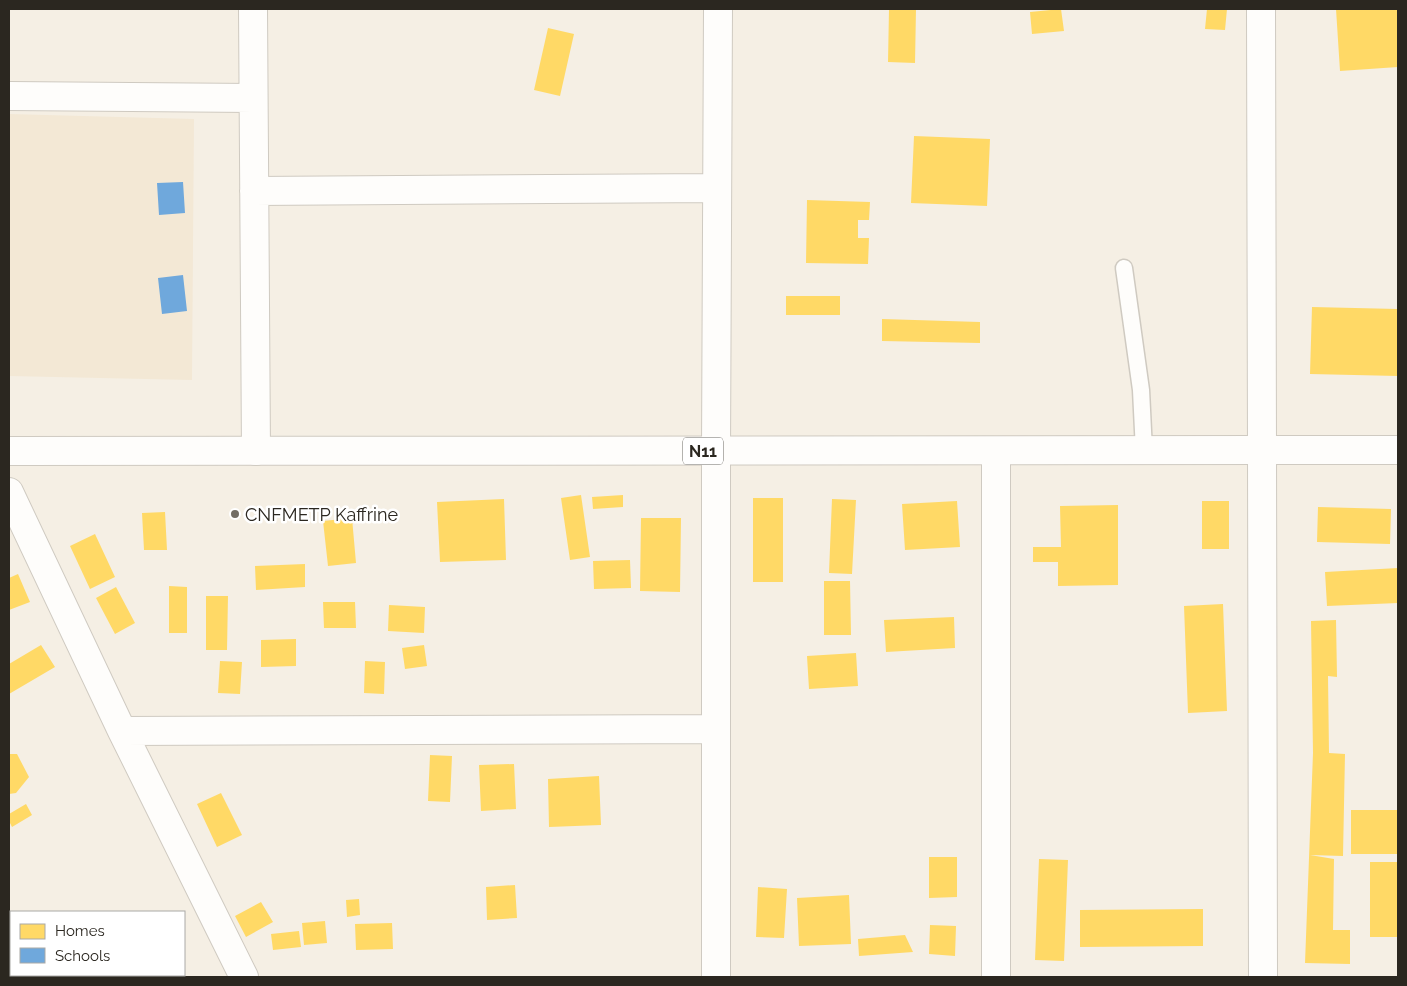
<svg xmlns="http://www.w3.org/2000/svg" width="1407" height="986" font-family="Raleway,sans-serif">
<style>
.built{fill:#f3e8d5}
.homes{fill:#ffd966}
.schools{fill:#6fa8dc}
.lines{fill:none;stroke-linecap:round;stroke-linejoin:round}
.lane-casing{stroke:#cfcac1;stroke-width:19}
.street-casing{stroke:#cfcac1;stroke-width:30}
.secondary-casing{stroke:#cfcac1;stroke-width:30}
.primary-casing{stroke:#cfcac1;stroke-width:30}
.lane{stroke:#fefdfb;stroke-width:16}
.street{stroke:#fefdfb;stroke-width:28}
.secondary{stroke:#fefdfb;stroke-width:28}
.primary{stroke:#fefdfb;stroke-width:28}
.poi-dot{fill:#726d65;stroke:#fff;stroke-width:2}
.labels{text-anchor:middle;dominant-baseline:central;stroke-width:5;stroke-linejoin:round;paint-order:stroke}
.shield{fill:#fff;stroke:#6b6863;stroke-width:1}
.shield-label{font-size:16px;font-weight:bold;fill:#2b2720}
.poi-label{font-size:18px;fill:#2b2720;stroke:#fff;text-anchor:start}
</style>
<rect width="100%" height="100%" fill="#f5efe4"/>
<path class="built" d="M9,114l185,5 -2,261 -183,-4z"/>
<path class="homes" d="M889,9h27l-1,54 -27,-1z
M1061,9l3,22 -32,3 -2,-22z
M1207,9h20l-2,21 -20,-1z
M1336,9h62v58l-58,4z
M548,28l26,6 -14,62 -26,-6z
M914,136l76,3 -3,67 -76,-3z
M807,200l63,2 -1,18h-11v18h11l-1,26 -62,-1z
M786,296h54v19h-54z
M1312,307l86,2v67l-88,-2z
M882,319l98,3v21l-98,-2z
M581,495l9,62 -20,3 -9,-62z
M623,495v12l-30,2 -1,-12z
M753,498h30v84h-30z
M504,499l2,61 -66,2 -3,-60z
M832,499l24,1 -4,74 -23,-1z
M957,501l3,46 -55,3 -3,-46z
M1202,501h27v48h-27z
M1118,505v80l-60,1v-24h-25v-15h28l-1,-41z
M1318,507l73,2 -1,35 -73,-2z
M165,512l2,38h-23l-2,-37z
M352,518l4,45 -28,3 -5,-45z
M641,518h40l-1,74 -40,-1z
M95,534l20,43 -25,12 -20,-43z
M630,560l1,28 -37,1 -1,-28z
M305,564v23l-49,3 -1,-24z
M1398,568v35l-71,3 -2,-34z
M18,574l12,28 -21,8v-32z
M824,581h26l1,54h-27z
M169,586l18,1v46h-18z
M116,587l19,36 -20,11 -19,-36z
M206,596h22l-1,54h-21z
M323,602h32l1,26h-32z
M1223,604l4,107 -39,2 -4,-107z
M389,605l36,2 -1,26 -36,-2z
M954,617l1,31 -69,4 -2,-32z
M1336,620l1,57 -9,-1 1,77 16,1 -2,102 -33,-1 24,4 -1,71h17v34l-45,-1 8,-210 -2,-132z
M296,639v27l-35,1v-27z
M41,645l14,22 -46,27v-30z
M424,645l3,21 -22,3 -3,-21z
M856,653l2,33 -49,3 -2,-33z
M220,661l22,1 -2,32 -22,-1z
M365,661l20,1 -1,32 -20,-1z
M9,754h8l12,23 -13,16 -7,1z
M430,755l22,1 -2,46 -22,-1z
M514,764l2,45 -35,2 -2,-46z
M599,776l2,49 -52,2 -1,-48z
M221,793l21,42 -25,12 -20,-43z
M26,804l6,11 -20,12 -3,-6v-7z
M1351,810h47v44h-47z
M929,857h28v40l-28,1z
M1039,859l29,1 -4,101 -29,-1z
M1370,862h28v75h-28z
M515,885l2,33 -30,2 -1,-33z
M758,887l29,2 -3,49 -28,-1z
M849,895l2,49 -52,2 -2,-48z
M359,899l1,16 -13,2 -1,-17z
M261,902l12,20 -27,15 -11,-21z
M1203,909v37l-123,1v-37z
M325,921l2,22 -23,2 -2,-22z
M392,923l1,26 -37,1 -1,-26z
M930,925l26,1 -1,30 -26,-2z
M299,931l2,16 -28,3 -2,-16z
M905,935l8,17 -54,4 -1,-17z"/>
<path class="schools" d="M183,182l2,31 -26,2 -2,-32z
M183,275l4,36 -25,3 -4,-36z"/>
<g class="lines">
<defs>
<path id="lane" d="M1124,268l17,122 3,61"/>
<path id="street" d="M253,9l3,442
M9,96l244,2
M254,191l463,-3
M1262,450l1,527
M9,492l113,239 122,246
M122,731l594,-2
M716,977v-526l2,-442
M996,977v-526"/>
<path id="secondary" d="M1261,9l1,441"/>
<path id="primary" d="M9,451l1389,-1"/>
</defs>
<use href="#lane" class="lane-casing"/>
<use href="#street" class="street-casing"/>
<use href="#secondary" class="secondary-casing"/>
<use href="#primary" class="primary-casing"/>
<use href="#lane" class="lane"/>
<use href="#street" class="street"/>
<use href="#secondary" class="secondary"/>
<use href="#primary" class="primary"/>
</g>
<circle class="poi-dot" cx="235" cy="514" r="5"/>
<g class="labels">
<rect class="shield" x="683" y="437.5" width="40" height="27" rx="4"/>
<g class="shield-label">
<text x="703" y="451">N11</text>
</g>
<g class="poi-label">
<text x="245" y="514">CNFMETP Kaffrine</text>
</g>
</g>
<rect width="1407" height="986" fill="none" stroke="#2b2720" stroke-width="20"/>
<rect x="10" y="911" width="175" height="65" fill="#ffffff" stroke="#aaa9a6"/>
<rect x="20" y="924" width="25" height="15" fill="#ffd966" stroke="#aaa9a6"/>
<text x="55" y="936" font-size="15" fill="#2b2720">Homes</text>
<rect x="20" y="948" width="25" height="15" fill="#6fa8dc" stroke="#aaa9a6"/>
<text x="55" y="961" font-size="15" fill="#2b2720">Schools</text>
</svg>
